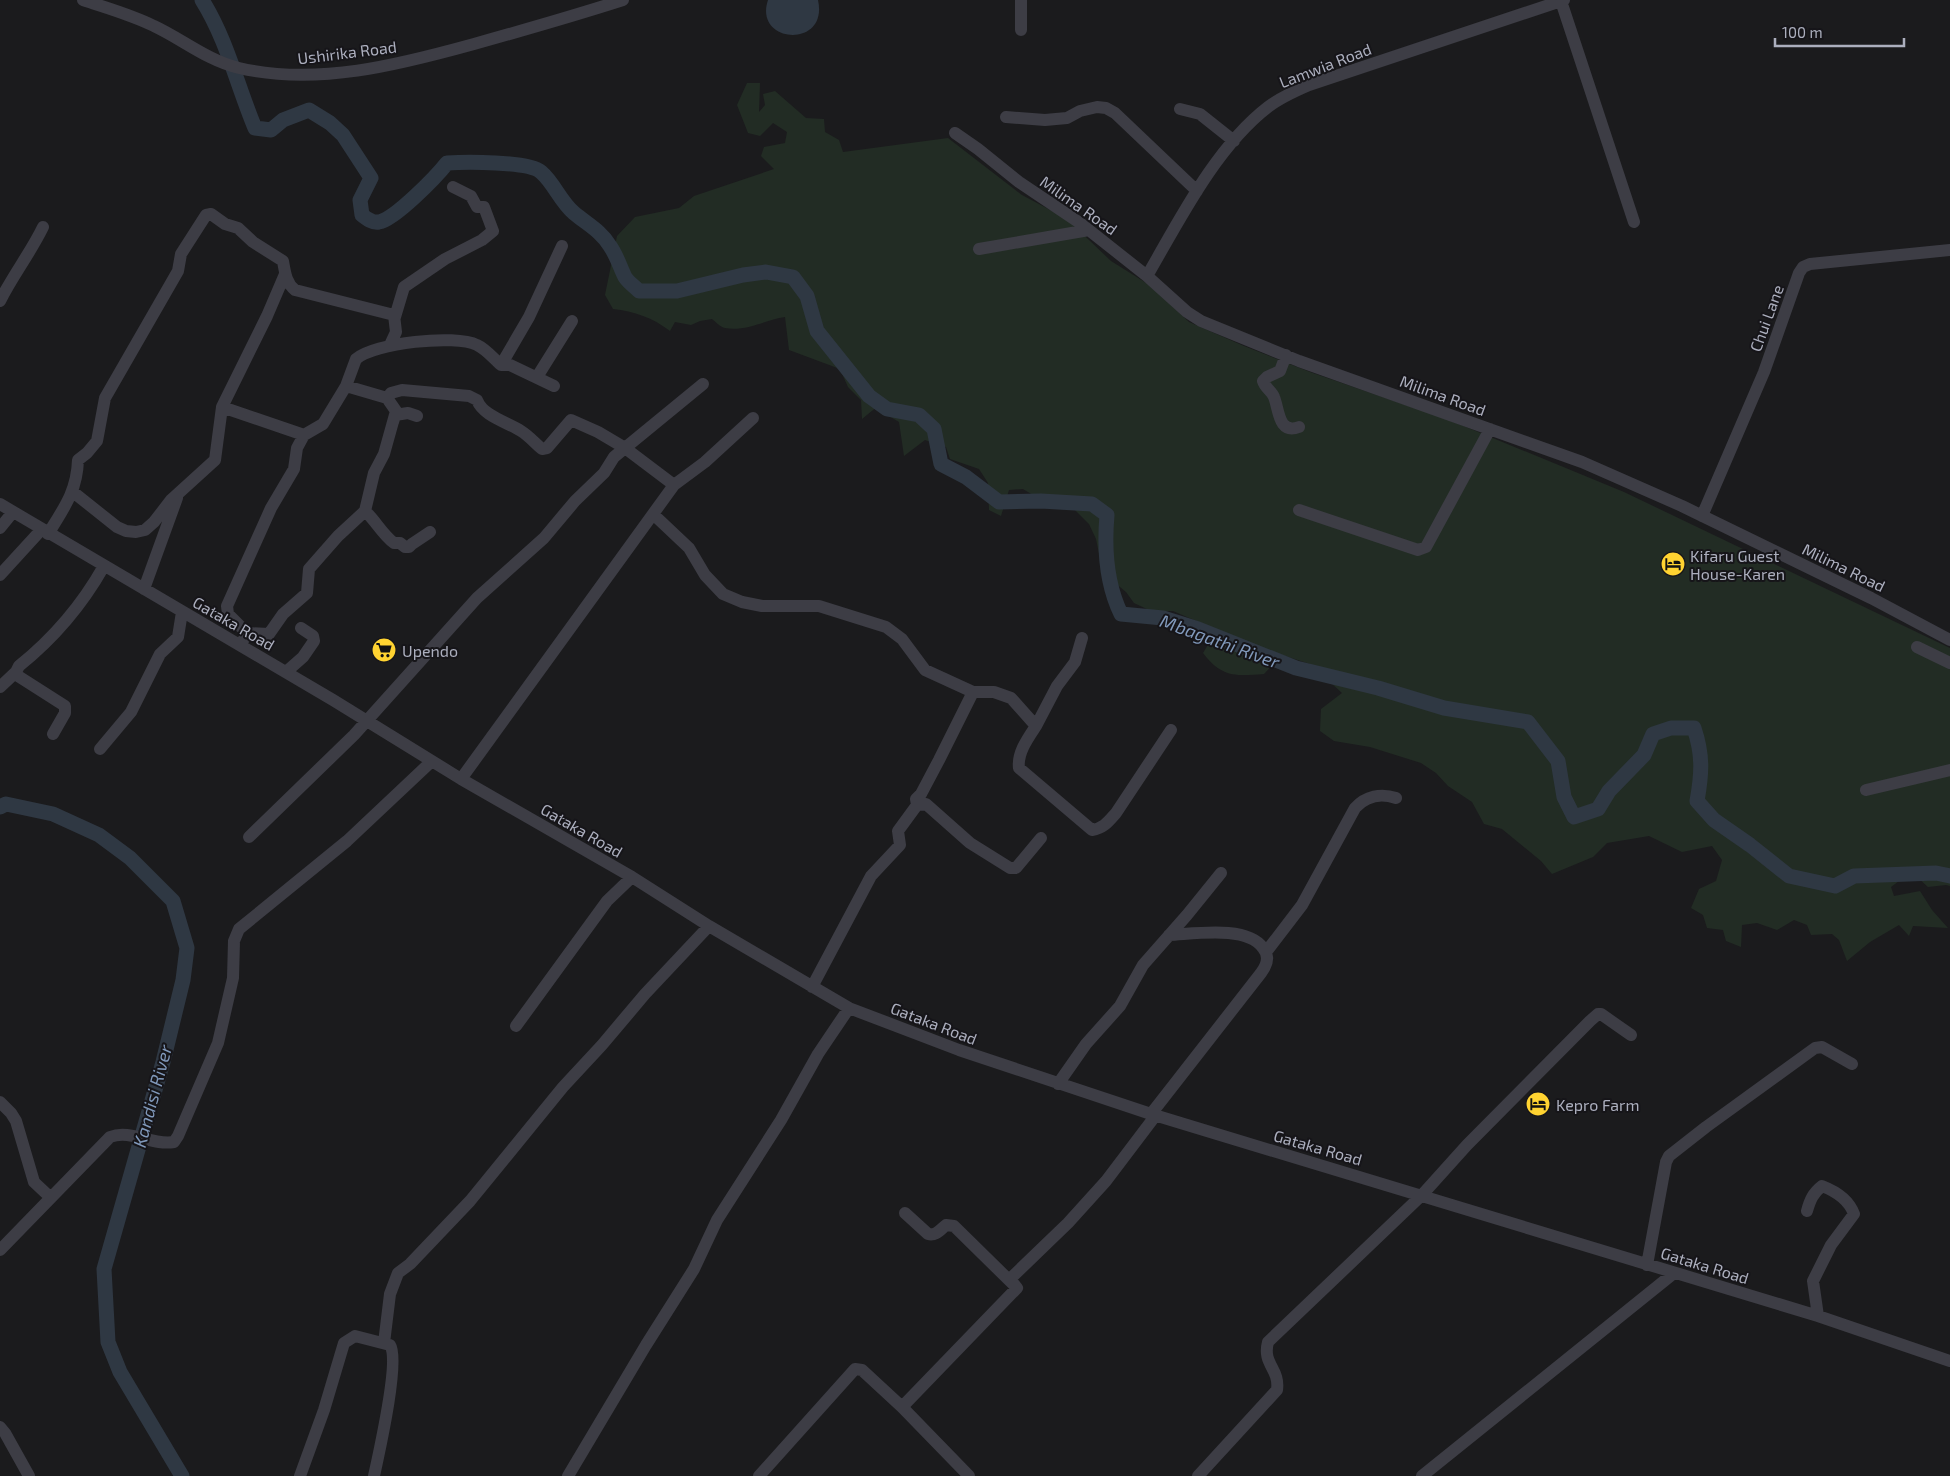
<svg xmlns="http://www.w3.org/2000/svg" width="1950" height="1476" font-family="'Exo 2',sans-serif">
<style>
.green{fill:#222c24}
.water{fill:#2f3843}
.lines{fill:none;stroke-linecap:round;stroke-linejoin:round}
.river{stroke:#2f3843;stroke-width:15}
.minor{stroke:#3d3d45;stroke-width:12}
.labels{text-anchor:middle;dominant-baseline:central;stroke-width:4;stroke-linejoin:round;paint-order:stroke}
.street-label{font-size:16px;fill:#acafbe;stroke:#161519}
.poi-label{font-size:16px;fill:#acafbe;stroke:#161519;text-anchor:start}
.water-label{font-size:18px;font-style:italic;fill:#8199bb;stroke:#161519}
</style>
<rect width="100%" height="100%" fill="#1b1b1d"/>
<path class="green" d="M747,83h13l-1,29 6,-7 -2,-11 12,-3 31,27 18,1 1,13 14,8 4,12 105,-14 74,57 45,24 44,42 40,25 38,36 55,24 66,26 139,48 175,72 326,156v238l-4,-1 -18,2 -21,-19 -8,13 -8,6 3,9 26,-5 12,19 16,18 -35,-2 -4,10 -10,-11 -29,17 -23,19 -8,-21 -7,-6 -21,1 -4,-10 -13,-5 -17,10 -20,-7 -15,2 -1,22 -15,-6 -3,-11 -16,-2 -4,-13 -12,-7 8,-19 17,-8 6,-21 -10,-14 -30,6 -33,-16 -42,7 -14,14 -41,17 -11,-13 -39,-32 -18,-5 -12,-22 -24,-16 -12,-13 -15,-10 -51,-16 -36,-6 -14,-10 1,-22 21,-16 -32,-29 -28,-9 -18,19c-28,2 -42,4 -61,-21l14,-23 -44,-19h-22l-17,-8 -8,-11 -23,-19 -7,-34 -7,-15 -15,-15 -23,-3 -28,-17 -14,1 -8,26 -12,-6 -1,-27 -9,-14 -29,-10 -4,-12 -21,-7 -21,16 -5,-34 -10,-6 -5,-15 -22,18 -1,-19 -13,-13 -8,-18 -51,-19 -4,-33c-20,3 -40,15 -60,11 -5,-1 -9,-6 -13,-9l-12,2 -9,4 -16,-3 -5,9c-17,-13 -36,-20 -57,-22l-8,-14 12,-59 18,-19 44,-9 15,-12 80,-27 -13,-13 3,-9 21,-4 2,-11 -14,-9 -13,13 -12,-3 -11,-28z"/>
<path class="water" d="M768,0h50c11,49 -65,44 -50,0z"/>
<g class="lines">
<path class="river" d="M202,0c25,40 35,85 53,128l16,2 12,-10 26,-10 21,13 13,12 28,43 -11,22 2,15c5,4 10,8 17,7 16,-3 57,-45 68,-59 17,-1 81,-2 94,9 13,11 19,29 33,41 13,11 27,18 36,33 7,10 10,21 15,31 3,5 9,9 14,14h38l66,-16 23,-3 27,5 14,19 10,35 52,65 18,13 32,6 15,14 7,35 25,13 33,25 42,-1 51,3 15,11c-3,34 -1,68 14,99l42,4 35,11 98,39 82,20 66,20 84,14 30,39 6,36 10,20 24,-8 11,-18 35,-36 9,-21 18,-6h23c9,27 8,45 3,73l17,19 36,25 39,31 46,10 19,-10 82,-3 14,3
M0,807l6,-3 47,10 46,21 31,23 43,43 14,47 -4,32 -20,82 -59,207 4,73 12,30 62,104"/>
<path class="minor" d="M83,0c24,8 49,15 71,26 28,13 54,35 85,42 78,18 159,-3 235,-24 50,-14 99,-28 149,-44
M1021,0v30
M1561,1l73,221
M1180,109l20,5 34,27
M1006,117l39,3 22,-2 13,-7 17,-4 9,1 9,5 82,78
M955,133l23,16 41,33 61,41 67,53 40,36 14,9 98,40 283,101 100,44 189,92 79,42
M979,249l110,-19
M1147,276c33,-57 69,-129 121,-169 13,-10 27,-16 41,-22l255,-85
M0,301c13,-26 31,-49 43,-74
M395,317l9,-30 41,-28 37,-19 11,-9 -9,-24h-7l-6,-11 -18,-9
M1286,355l-6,16 -13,6 -4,4c2,7 9,10 11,16 5,12 4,38 25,30
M501,365h9l44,21
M537,377l35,-56
M346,386l10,-27c18,-16 99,-25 121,-14 9,4 17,14 24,20l28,-48 33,-71
M222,407l82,28
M393,422l2,-7 13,-2 9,3
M674,485l31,-23 48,-44
M73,492l44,35 9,4 10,1 9,-2 9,-8 17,-22 44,-40 7,-53 45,-91 18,-42
M0,504l333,196 128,79 171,98 77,49 140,82 110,42 192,64 667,202 132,45
M1299,510l119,40 8,-3 64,-118
M365,511c11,10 17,23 29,32h6l5,4h4l3,-3 18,-12
M653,514l36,34 16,27 18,19 19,8 20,4h57l67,21 16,12 23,31 48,22h21l17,6 25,28 21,-40 18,-24 7,-24
M1702,516l62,-144 35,-99 4,-6 7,-3 140,-14
M0,528l13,-16
M48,534c16,-26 29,-43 30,-74l9,-7 10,-12 8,-43 73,-127 3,-17 25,-39 5,-1 14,10 13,4 15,14 30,19c2,11 3,22 12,29l99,25 2,17 -6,13
M0,575l42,-46
M144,589l33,-91
M247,633l-19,-19 -1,-8 44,-98 23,-39 3,-21 7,-13 19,-11 23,-38 41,12 4,-5 11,-3 67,6 8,4c6,16 30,22 44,31 8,5 14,12 21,18l5,-1 24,-28 27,12 27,16 49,37 -213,294
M244,639l3,-6 22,1 14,-20 24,-21 2,-24 29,-33 27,-25 9,-38 10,-19 12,-43 -9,-13
M1917,647l33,16
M16,672l2,4 47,30v7l-12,21
M286,672l17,-15 11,-16 -1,-5 -12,-8
M0,687l16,-15 3,-6c35,-28 63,-61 85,-100
M1036,726c-8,12 -19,27 -17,42l73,62c12,-2 16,-8 24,-17l55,-83
M100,749l31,-37 29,-58 18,-17 4,-25
M1866,790l84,-20
M917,805l-1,-6 5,-5 18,-34 34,-68
M249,837l105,-102 123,-137 67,-60 31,-37 29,-28 10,-16 89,-73
M1266,952l36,-47 53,-97c11,-12 26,-15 41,-10
M812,987l59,-111 29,-31 -2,-14 19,-26 9,-1 44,39 40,25h6l25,-30
M516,1026l91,-125 25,-24
M1058,1084l28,-40 34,-38 23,-41 44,-50 34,-42
M0,1102l11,11 5,8 18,61 17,16
M1151,1114l110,-141c6,-8 9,-17 2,-25 -16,-23 -69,-14 -94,-13
M1807,1211c3,-11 6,-18 15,-25 13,5 27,14 32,28l-23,31 -18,36 5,35
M905,1213l23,21c8,2 12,-4 18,-9l8,1 60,59
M0,1250l110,-113c21,-8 42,9 64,5l4,-6 40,-93 15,-65 1,-37 5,-12 108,-88 85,-80
M1647,1265l19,-103 3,-6 37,-29 109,-79 7,-1 30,17
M384,1343l6,-49 8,-21 12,-9 60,-63 93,-114 39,-42 43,-51 64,-68
M902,1407l115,-119 -7,-9 58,-56 38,-42 50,-66
M0,1427l5,6 24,43
M300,1476l24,-66 20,-67 11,-7 35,9c10,15 -11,108 -16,131
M568,1476l78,-131 48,-76 23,-49 64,-100 37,-66 31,-46
M759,1476l96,-107 7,1 40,37 67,69
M1198,1476l79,-86c3,-22 -15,-25 -9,-48l154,-147 45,-50 123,-124 8,-7h3l30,21
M1422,1476l252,-203"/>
</g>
<defs>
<symbol id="hotel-disc" viewBox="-11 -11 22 22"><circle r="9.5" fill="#ffd331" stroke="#161519"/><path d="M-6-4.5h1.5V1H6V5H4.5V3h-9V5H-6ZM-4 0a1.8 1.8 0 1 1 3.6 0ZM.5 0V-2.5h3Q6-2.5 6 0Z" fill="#111"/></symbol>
<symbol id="supermarket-disc" viewBox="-11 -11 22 22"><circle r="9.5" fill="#ffd331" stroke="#161519"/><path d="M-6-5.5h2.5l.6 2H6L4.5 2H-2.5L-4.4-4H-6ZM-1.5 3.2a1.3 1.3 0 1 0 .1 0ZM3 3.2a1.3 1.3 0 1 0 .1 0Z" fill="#111"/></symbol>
</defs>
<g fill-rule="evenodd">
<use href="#hotel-disc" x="1659" y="550" width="28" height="28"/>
<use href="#supermarket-disc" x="370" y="636" width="28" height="28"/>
<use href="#hotel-disc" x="1524" y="1090" width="28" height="28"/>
</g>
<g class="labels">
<g class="street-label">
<text transform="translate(347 52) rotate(-7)">Ushirika Road</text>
<text transform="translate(1325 65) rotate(-21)">Lamwia Road</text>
<text transform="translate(1079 205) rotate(35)">Milima Road</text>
<text transform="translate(1766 318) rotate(-70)">Chui Lane</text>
<text transform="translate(1443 395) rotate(20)">Milima Road</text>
<text transform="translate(1844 567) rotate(26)">Milima Road</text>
<text transform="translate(234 623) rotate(30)">Gataka Road</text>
<text transform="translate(582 830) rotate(30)">Gataka Road</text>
<text transform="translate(934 1023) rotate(21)">Gataka Road</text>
<text transform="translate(1318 1147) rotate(16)">Gataka Road</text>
<text transform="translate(1705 1265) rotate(17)">Gataka Road</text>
</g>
<g class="poi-label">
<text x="1690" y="555">Kifaru Guest<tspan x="1690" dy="18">House-Karen</tspan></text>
<text x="402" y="650">Upendo</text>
<text x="1556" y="1104">Kepro Farm</text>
</g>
<g class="water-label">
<text transform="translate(1220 641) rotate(20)">Mbagathi River</text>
<text transform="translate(152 1096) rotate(-75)">Kandisi River</text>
</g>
</g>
<path d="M1775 38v8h129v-8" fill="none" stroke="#acafbe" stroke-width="2.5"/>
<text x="1782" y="38" font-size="15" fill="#acafbe" stroke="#161519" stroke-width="4" paint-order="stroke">100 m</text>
</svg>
